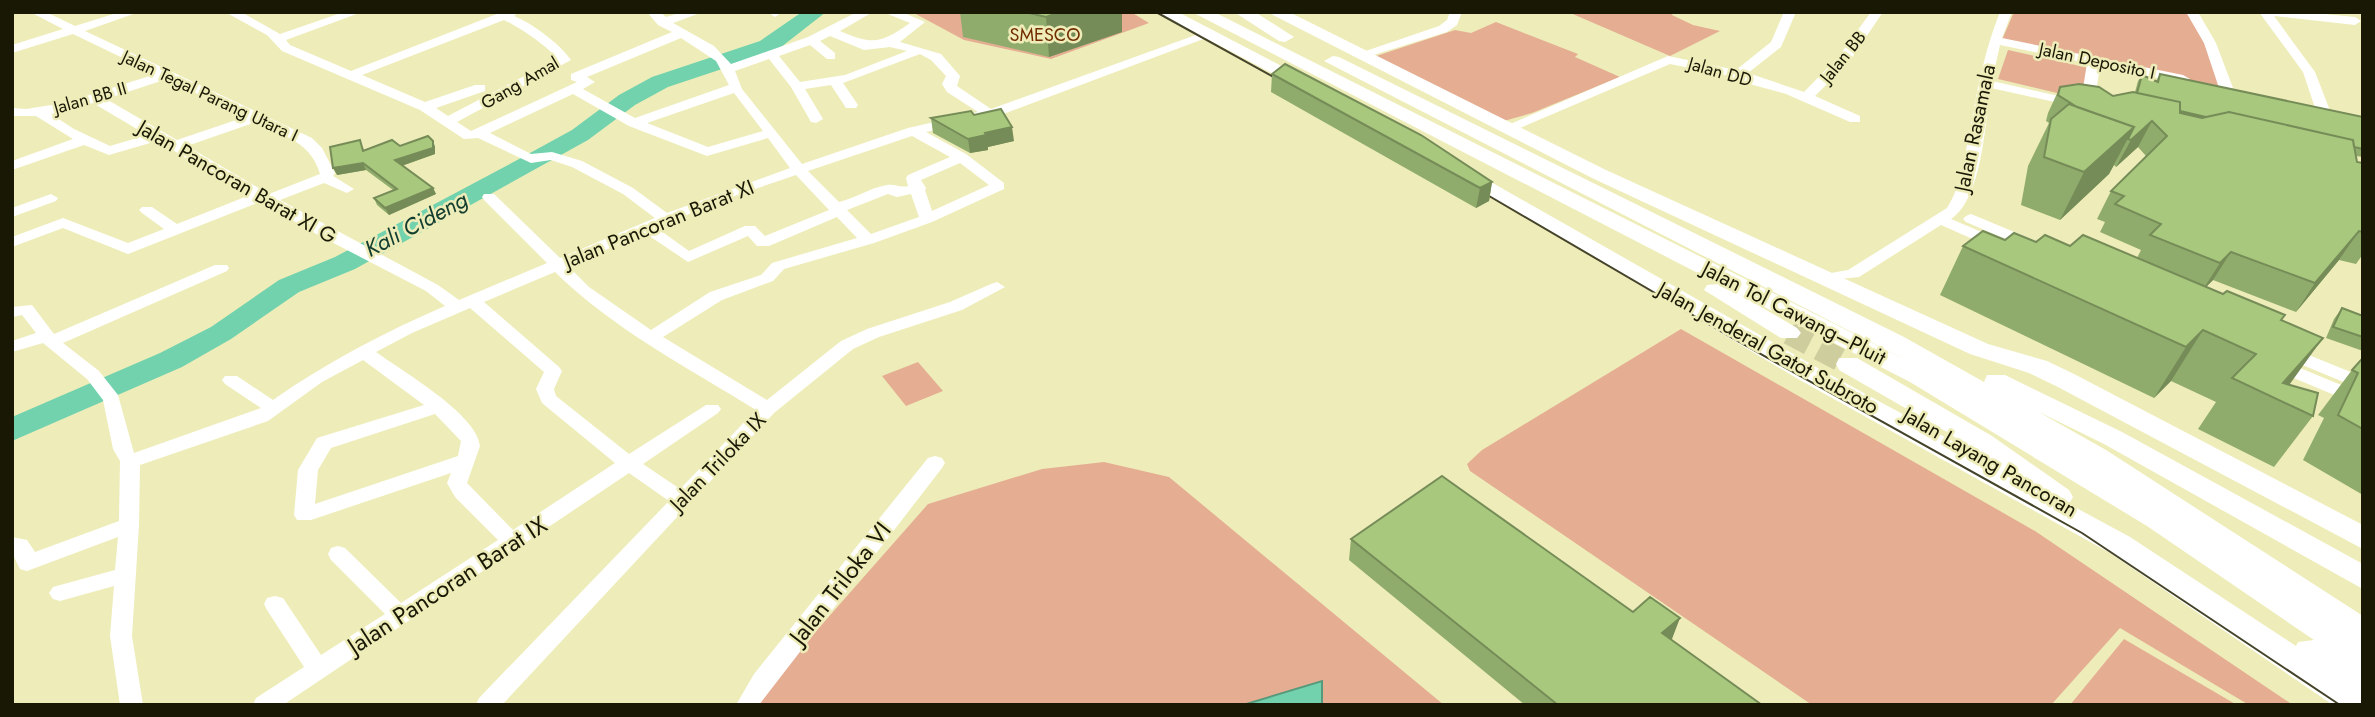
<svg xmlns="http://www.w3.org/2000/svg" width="2375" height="717" font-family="Jost,sans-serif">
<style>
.green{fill:#e5ae93}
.water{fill:#72d2ae;stroke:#579a7b;stroke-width:2}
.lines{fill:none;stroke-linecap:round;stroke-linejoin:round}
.river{fill:#72d2ae;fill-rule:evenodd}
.highway-tunnel{stroke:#cecd9e;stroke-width:23;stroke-dasharray:23 11;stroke-linecap:butt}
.minor{fill:#fff;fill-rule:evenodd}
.highway{fill:#fff;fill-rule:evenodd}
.tram{stroke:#45442a;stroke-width:2}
.wall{fill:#90ac6c}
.shaded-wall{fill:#768c58}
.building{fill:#a8c87d;stroke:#768c58;stroke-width:2}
.labels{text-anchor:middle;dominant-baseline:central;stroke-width:5;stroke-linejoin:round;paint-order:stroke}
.far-park-label{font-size:18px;fill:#712d00;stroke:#eeedb9}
.far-street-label{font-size:18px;fill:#191805;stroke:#eeedb9}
.street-label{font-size:21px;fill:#191805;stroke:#eeedb9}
.water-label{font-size:23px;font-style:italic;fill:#133e2f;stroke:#eeedb9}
.near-street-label{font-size:24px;fill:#191805;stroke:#eeedb9}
</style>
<rect width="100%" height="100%" fill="#eeedb9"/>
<path class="green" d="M912,12h219l18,11 -98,36 -87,-19z
M1568,12h105l-1,3 21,10 27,6 -50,25z
M2014,12h175l16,28 15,48 -219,-46z
M1496,22l82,32 -3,3 45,20 -88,36 -28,8 -134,-63 85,-28 16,3z
M2008,50l81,18 -7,31 -84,-20z
M1681,329l354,202 258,174h-44l-129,-77 -69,77h-239l-342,-234 -3,-7 15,-14z
M918,362l25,29 -37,15 -24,-30z
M1104,462l65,15 275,228h-693l177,-201 114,-35z
M2124,639l113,66h-167z"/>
<path class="water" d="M1322,681v24h-79z"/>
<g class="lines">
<path class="river" d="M802,12h24l-50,39 -108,36 -33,18 -47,35 -233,129 -56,23 -68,47 -49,28 -170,74v-24l148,-64 51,-26 68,-47 56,-23 173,-92 64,-35 47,-35 33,-18 108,-36z"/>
<path class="highway-tunnel" d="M1789,333l59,31"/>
<path class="minor" d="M30,12h16l29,14 45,-14h19l-54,19 227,107 10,10 13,25 -2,3 21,13 -7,4 -23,-10 -44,17 158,85 21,15 88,-37 -63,-63 -2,-3 2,-3h10l66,64 95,-40 -32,-24 -51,-27 -21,-7 -20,3 -53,-25 -14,1 -44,-29 -138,-59 -15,-16 -42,-23h16l39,22 64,-22h18l-76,28 4,5 61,26 151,-59h17l-5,4c19,8 45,27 57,44l-114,62 14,9 106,-49 -6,-2v-6l101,-42 -14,-7 -11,-13h13l6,5 17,-5h20l-30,11 41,23 17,18 77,-27 49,-25h16l-33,19c33,14 40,13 70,-8l-27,-11h19l23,10 -25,20 41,12 19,22 -3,10 34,23 213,-77 10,3 -219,82 -69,15 40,22 38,29v6l-72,33 -58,21 -90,26 -11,12 -51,19 -59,37 104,63 74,-59 26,-12 83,-27 41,-18 6,-2 8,5 -43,23 -83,27 -26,12 -79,64 -272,292h-26l3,-7 190,-197 -40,-28 -346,232h-30l3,-7 48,-31 -37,-57 -3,-6 3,-6 8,-2 8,2 38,57 64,-41 -54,-54 -3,-6 3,-6 7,-2 7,2 56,55 97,-63 -43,-43 -8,-14 4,-10 -140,47h-14l-3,-5 4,-45 19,-32 107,-33 -61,-45 -41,22 -54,39 -128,44 -1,60 -7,111 11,69h-23l-10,-69 4,-50 -54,15 -7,-2 -4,-6 4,-6 62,-17 3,-33 -91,34 -7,-2 -8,-16v-16l15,3 8,12 84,-31 1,-60 -7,-12 -10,-49 -16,-21 -44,-36 -31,9v-11l24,-8 -14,-18 -10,2v-10l20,-2 22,29 161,-69h12l2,3 -2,3 -164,72 36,28 19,24 16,58 127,-45 -36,-24 -3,-4 3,-4h12l36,24c54,-38 112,-68 172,-94l-19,-15 -106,-55 -60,-34 -132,52 -65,-26 -51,19v-10l51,-19 65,25 36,-14 -22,-16 -3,-3 3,-3h10l25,17 73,-29 -93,-54 -48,14 -25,-10 -72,25v-9l61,-22 -37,-23h-24v-8l14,1 38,-6 92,-29 -83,-40 -61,19v-8l51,-16zM504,20c15,7 44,26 53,39l-109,57 -12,-8 49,-17v-6h-10l-50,17 -63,-27zM830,36l34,14 26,-3 17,4 -62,24 -45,7 -21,-26 31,-11 17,14h8v-6l-15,-12zM681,38l35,23 13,24 -94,33 -52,-29 12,-7 -8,-5zM920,54l11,6 15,16 -4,8 5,8 31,20 -70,16 -106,36 -60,-75 -7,-18 34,-12 22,28 20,35 5,1 7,-4 -18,-30 26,-4 15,23h10l2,-3 -15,-22zM167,79l78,38 -68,23 -71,-41zM734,93l29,38 -55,16 -61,-24zM573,94l56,32 78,30 61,-18 22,30 -123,45 -34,-25 -51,-27 -30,-9 -21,2 -41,-21zM93,103l54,32 -37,11 -36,-17 -23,-15zM256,122c27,13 56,21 64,52l-51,20 -82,-48zM912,136l38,21 -42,18 -2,3 2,8c-8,2 -13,-2 -21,-1 -18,3 -31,13 -48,17l-31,-31zM960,163l29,22 -57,26 -7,-21 1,-2 -5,-8zM796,175l33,35 -64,26 -10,-10h-10l-56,25 -32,-23 60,-26zM888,194l9,3 14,-3 8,23 -48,17 -24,-24zM837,217l20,21 -85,25 -11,12 -51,17 -59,38 -62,-43 -21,-21 77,-33 43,29 60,-26 9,10h12zM555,272c58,57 132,95 201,138l-76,79 -37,-25 75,-51 3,-4 -3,-4h-12l-77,49 -73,-58 -2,-7 8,-18 -3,-4 -75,-65zM470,308l74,64 -8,17 6,14 73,60 -102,67 -46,-47 13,-37c-3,-32 -78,-75 -104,-94l36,-19zM435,414l26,27 -3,15 -143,48 3,-34 13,-22z
M782,12l-7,5 -6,-4 1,-1z
M1450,12h12l-5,13 -10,7 -83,26 -10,-3 85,-29 8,-6z
M1784,12h12l-15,35 -33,26 56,19 35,-36 32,-44h12l-34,50 -34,34 45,20v6h-10l-64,-28 -55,-15 -1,-3 -60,-12 -157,67 -5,1 -7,-4 167,-72 68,14 35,-28z
M2000,12h12l-10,26 181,37 7,4 -7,4 -83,-17 -6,39 -7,4 -96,-21c-6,35 -9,111 -40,131l54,23 2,3 -2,3h-12l-52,-23 -82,52 -39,4 -2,-3 2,-3 28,-5 99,-62c16,-25 18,-55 24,-84 7,-38 14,-75 29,-112zM2000,45l87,18 -6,38 -89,-20z
M2186,12h12l18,31 17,45 -2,3 -5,1 -7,-4 -15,-45z
M2259,12h46l50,5 6,4 -6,4 -81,-9 41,56 14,36 -2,3h-10l-2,-3 -12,-36z
M51,194l7,4 -2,3 -44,16v-9z
M1971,214l67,28 2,3 -8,5 -6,-2 -60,-26 -3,-3 3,-3z
M2284,345l79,32v13l-85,-35 -3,-4z
M2276,358l87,36v13l-93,-39 -3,-4 3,-4z
M935,456l7,2 3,5 -3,5 -183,237h-23l18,-31 174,-216z"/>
<path class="highway" d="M1156,12h22l138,72 -2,4h-14z
M1192,12h22l700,352 -590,-303 9,-5 6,1 565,280 80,45 3,-7h18l117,57 241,132v25l-259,-145 -67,-33 69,39 257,166v89h-30l-223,-152 -312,-174 -345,-205 10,-6 7,2 346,197 186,101 -55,-36 -108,-62 -3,-6 3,-6h18l135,78 77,54 4,7 -4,7 61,33 166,109 2,-4 16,-2 -167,-114 -237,-144 -171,-88 58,34 4,5 -4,5h-16l-77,-48 3,-5 12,-1z
M1234,12h21l39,25 -9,5 -6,-1z
M1267,12h22l317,158 382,174 59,17 27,13 289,151v24l-307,-163 -27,-13 -59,-19 -378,-176z"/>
<path class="tram" d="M1156,12l132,73
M1472,186l260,152 350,195 258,172"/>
</g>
<path class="wall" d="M960,12h162v20l-73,25 -86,-20z
M1272,74l220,108 -3,19 -13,7 -205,-116z
M2160,74l203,43v40l-7,-1 1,6 6,1v91l-7,10 -17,-4 -43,52 -83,-32 -7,7 76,33 7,65 24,31 -39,51 -76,-38 18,-27 -45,-21 -17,17 -214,-103 23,-49 42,-6 65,6 67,12 4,-8 -41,-18 5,-10 -8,-3 14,-28 35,-35 -8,-9 -22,20 -2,-2 -5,9 -49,46 -39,-15 7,-39 21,-43 -3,-2 2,-8 12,-26 53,9 22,-4 3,-11 4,-6 14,6z
M974,115l40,26 -26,6v3l-18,3 -37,-20 -2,-15z
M360,140l4,10 69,-9 2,6v7l-33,12 31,22 3,6 -47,21 -12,-10 -3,-7 19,-8 -27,-20 -29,5z
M2342,308l21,8v35l-37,-13 8,-19z
M2363,361v134l-60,-35 21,-42 -6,-3 34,-45z
M1351,539l321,100 -1,1 91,65h-237l-176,-145z"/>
<path class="shaded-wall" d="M1060,12h62v20l-73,25 -3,-40z
M2152,121l-14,26 -22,20 15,-27z
M1012,127l2,14 -26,6v3l-18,3 -2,-14 17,-6z
M2134,127l-25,47 -49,46 24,-48z
M433,141l2,6v7l-37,13 -3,-7z
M363,163l3,7 -29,5 -4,-7z
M1492,182l-3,19 -13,7 4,-20z
M433,188l3,6 -47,21 -4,-7z
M2359,231l-20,29 -43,52 19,-29z
M2231,252l-18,28 -11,11 18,-28z
M2203,330l-32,51 -17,17 32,-51z
M2323,338l-36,50 -4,-5z
M1680,618l-8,21 -18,16 8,-22z"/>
<path class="building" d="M1025,12h35l-14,5z
M1285,64l136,71 71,47 -12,6 -208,-114z
M2160,74l203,43v32l-9,-2 -1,-7 -124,-28 -23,5 -26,-6v-9l-43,-9 5,-18 16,7z
M2079,84l20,3 14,9 20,-4 47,10v11l22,5 27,-6 124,28 4,22 6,1v69l-4,-1 -44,52 -84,-31 -11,11 -70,-28 11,-11 -46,-20 9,-8 -13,-5 56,-55 -15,-15 -21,19 -3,-1 6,-12 -57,-20 -19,-12 2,-8z
M2069,104l65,23 -50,45 -40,-15 7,-38z
M1001,109l11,18 -27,6 1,2 -18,4 -37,-21 40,-7 3,4z
M428,136l5,5v7l-38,12 38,28 -48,20 -11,-10 23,-9 -34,-26 -30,5 -3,-21 30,-7 3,11 29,-11 8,6z
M1983,231l22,9 9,-7 22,9 9,-7 25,11 13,-11 140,59 4,-3 58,24 -4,5 42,18 -40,45 35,10 -5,23 -81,-38 24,-24 -53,-24 -17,17 -223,-101z
M2342,308l21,8v21l-30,-10z
M2361,360l2,1v68l-25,-14 20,-42 -6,-3z
M1442,476l191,136 17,-15 30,21 -18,15 100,72h-204l-207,-166z"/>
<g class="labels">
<g class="far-park-label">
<text x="1045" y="35">SMESCO</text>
</g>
<g class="far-street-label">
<text transform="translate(1843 57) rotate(-51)">Jalan BB</text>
<text transform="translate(2097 61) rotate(12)">Jalan Deposito I</text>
<text transform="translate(1720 72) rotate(16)">Jalan DD</text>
<text transform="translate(520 83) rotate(-30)">Gang Amal</text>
<text transform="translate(210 96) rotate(25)">Jalan Tegal Parang Utara I</text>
<text transform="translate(90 98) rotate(-16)">Jalan BB II</text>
</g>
<g class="street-label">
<text transform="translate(1975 128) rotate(-78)">Jalan Rasamala</text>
<text transform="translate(237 182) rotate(30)">Jalan Pancoran Barat XI G</text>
<text transform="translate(659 224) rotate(-22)">Jalan Pancoran Barat XI</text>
<text transform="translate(1794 313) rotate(27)">Jalan Tol Cawang–Pluit</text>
<text transform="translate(1768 348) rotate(29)">Jalan Jenderal Gatot Subroto</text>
<text transform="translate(718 462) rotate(-46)">Jalan Triloka IX</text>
<text transform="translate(1990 462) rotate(30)">Jalan Layang Pancoran</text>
</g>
<g class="water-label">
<text transform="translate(416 224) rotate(-28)">Kali Cideng</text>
</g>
<g class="near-street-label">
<text transform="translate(840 583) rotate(-52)">Jalan Triloka VI</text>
<text transform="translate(447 585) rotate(-33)">Jalan Pancoran Barat IX</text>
</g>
</g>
<rect width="2375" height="717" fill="none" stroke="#191805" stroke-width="28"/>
</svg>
